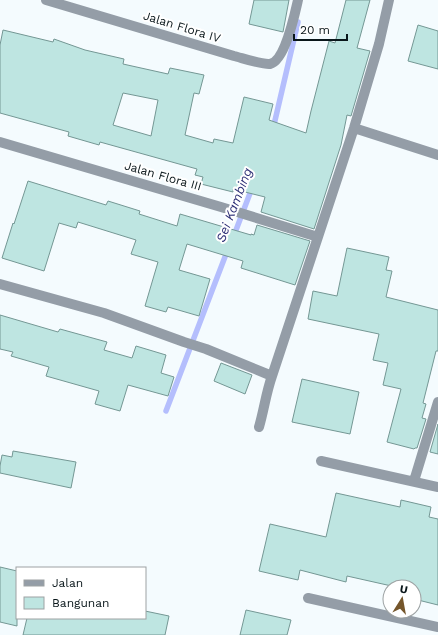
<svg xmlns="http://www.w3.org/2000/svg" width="438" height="635" font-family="'Work Sans',sans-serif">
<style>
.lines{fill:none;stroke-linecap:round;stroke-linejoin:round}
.stream{stroke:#b4befd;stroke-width:5.5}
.building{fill:#bee5e1;stroke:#749794;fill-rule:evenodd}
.minor{stroke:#949da7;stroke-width:10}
.labels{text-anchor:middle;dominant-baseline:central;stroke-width:4;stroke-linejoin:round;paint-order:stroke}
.street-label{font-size:12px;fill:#09161a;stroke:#fff}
.water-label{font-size:13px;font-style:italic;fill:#2d2f76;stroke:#fff}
</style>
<rect width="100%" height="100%" fill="#f4fbfe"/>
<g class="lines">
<path class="stream" d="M273,129l25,-107
M233,238l19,-50
M166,411l62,-162"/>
</g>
<path class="building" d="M254,0h35l-6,32 -34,-8z
M346,0h24l-13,48 13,3 -19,65 -4,-1 -6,30 -27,84 -53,-17 4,-15 -32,-8v3l-32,-8 2,-7 -8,-2 2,-6 -97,-27 -1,3 -31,-9 1,-4 -69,-19v-68l3,-15 50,12 1,-3 31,11 39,9 -1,5 45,10 2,-6 34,7 -5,19 -5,-1 -9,42 28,8 1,-4 19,4 11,-46 29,7 -4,16 37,13 5,-22 18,-70 6,2zM123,93l35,7 -7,36 -38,-11z
M418,25l20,6v38l-30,-8z
M28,181l78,24 2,-4 32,10 -1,3 38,12 3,-12 71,21v-1l3,1 3,-10 53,16 -15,44 -54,-17 2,-7 -56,-17 -8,26 31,9 -11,37 -31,-9 -2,5 -21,-6 13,-44 -27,-8 5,-14 -58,-18 -2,6 -17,-5 -15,48 -42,-13 11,-35 1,1z
M347,248l42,9 -3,13 6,1 -6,26 52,13v41h-2l-13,52 3,1 -4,14 4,1 -9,29h-2l-1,1 -27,-7 14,-53 -18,-4 5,-22 -15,-3 6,-26 -71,-15 5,-28 24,5z
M0,315l58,17 2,-3 47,13 -3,8 28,8 4,-12 30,9 -5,18 13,4 -6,19 -40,-11 -8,26 -25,-7 4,-13 -53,-15 3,-9 -38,-11 2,-4 -13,-3z
M221,363l31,12 -7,19 -31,-13z
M302,379l57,13 -9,42 -58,-12z
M438,424v30l-8,-2z
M13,451l63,11 -5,26 -71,-15v-7l2,-11 10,2z
M336,493l64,14 1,-7 30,7 -2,10 9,2v86l-24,-6v-12h-18l-49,-11 -1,6 -46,-12 -2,10 -39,-9 11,-47 56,13z
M0,567l17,4v55l-17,-4z
M246,610l45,10 -4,15h-47z
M145,611l24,5 -4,19h-142l4,-17h118z"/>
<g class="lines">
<path class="minor" d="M46,0l188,56c8,2 29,9 36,8 15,-3 25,-51 28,-64
M354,128l84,27
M0,142l221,65 97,30
M0,284l104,29 80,29 22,7 66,27
M259,427c5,-17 7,-34 13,-51l82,-248 25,-84 10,-44
M321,461l117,26
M414,481l24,-79
M308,598l130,29"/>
</g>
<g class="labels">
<g class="street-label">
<text transform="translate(182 27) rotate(17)">Jalan Flora IV</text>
<text transform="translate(163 176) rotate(16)">Jalan Flora III</text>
</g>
<g class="water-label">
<text transform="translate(234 205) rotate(-69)">Sei Kambing</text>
</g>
</g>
<rect x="16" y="567" width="130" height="52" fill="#ffffff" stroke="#9da2a3"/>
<rect x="24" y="580" width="20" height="6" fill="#949da7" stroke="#9da2a3"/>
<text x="52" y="587" font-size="12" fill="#09161a">Jalan</text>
<rect x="24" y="597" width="20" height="12" fill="#bee5e1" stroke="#9da2a3"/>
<text x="52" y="607" font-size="12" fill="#09161a">Bangunan</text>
<g transform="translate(402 599) rotate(11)"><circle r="19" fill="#ffffff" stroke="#9da2a3"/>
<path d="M0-3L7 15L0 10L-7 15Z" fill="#75562b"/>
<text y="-6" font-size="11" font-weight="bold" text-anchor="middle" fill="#09161a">U</text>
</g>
<path d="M294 34v6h53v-6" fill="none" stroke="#09161a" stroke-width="2"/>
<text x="300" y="34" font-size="12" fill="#09161a" stroke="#ffffff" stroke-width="3" paint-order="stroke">20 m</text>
</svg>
